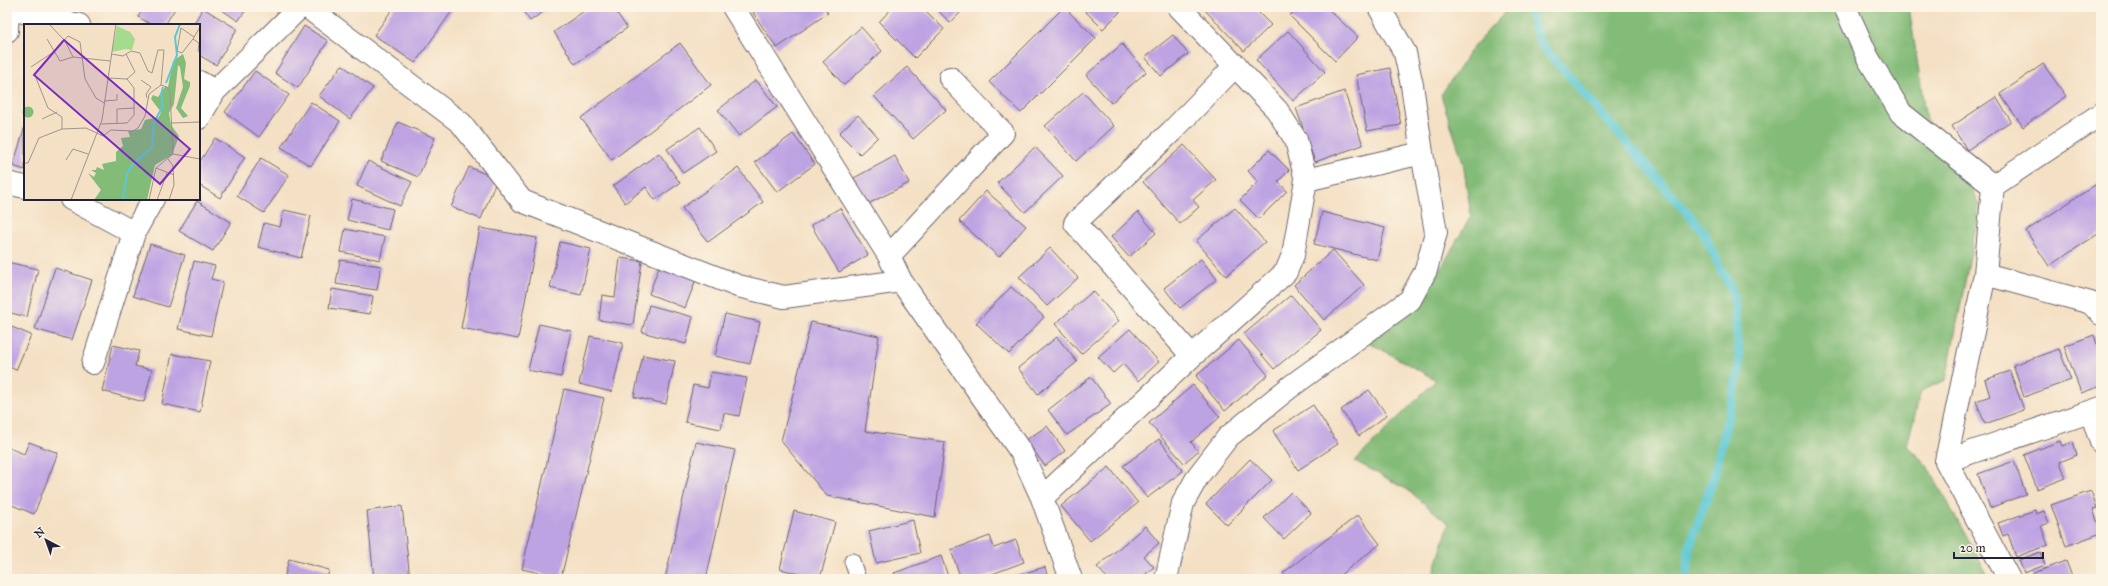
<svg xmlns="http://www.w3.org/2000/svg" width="2108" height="586" font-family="'IM FELL Great Primer',serif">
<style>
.forest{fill:#83bb78;stroke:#526e5a}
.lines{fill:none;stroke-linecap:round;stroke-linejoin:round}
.stream{stroke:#5cc8d4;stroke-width:9}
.building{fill:#bea3e3}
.lane-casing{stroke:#6c646b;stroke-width:17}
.street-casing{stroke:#6c646b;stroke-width:24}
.lane{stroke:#fff;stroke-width:15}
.street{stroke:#fff;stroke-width:22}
.inset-river{fill:none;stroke:#5cc8d4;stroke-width:2}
.inset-road{fill:none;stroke:#a0948d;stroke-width:1}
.view{fill:#7b2cbf;fill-opacity:0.15;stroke:#7b2cbf;stroke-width:2}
.inset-edge{fill:none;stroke:#22223b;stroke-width:2}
</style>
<rect width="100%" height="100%" fill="#fcf5e5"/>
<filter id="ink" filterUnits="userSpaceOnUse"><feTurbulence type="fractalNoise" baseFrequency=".025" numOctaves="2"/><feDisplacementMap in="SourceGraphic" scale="8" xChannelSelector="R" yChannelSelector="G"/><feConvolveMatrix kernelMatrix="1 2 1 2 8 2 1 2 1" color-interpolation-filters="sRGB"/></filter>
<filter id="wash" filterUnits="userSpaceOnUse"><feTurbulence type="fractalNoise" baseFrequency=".012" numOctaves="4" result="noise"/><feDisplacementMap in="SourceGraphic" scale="16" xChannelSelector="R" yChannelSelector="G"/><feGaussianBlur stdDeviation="0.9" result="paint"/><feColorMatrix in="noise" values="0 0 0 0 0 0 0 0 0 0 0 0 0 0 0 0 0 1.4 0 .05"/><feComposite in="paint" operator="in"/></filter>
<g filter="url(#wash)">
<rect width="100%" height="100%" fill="#f4e0c4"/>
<path class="forest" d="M1510,7h399l17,113 42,59 12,26 -34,175 -25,11 -14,55 19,18 64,115h-558l17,-55 -41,-34 -53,-29 81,-81 -71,-40 69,-60 37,-64 -8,-54 -22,-67 32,-48z"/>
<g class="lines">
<path class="stream" d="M1528,7l12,36 162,187 32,66 6,70 -26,111 -25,71 -2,31"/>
</g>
<g id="blocks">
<path class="building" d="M144,7h32l-11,18h-13l-14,-8z
M218,7h30l-10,14z
M394,7h61l-40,56 -41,-28z
M520,7h30l-20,14z
M590,7h23l14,21 -52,36 -21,-32z
M762,7h62l4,6 -51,35 -24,-35z
M893,7h29l22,22 -29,29 -36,-36z
M935,7h31l-16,16z
M1064,7l32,31 -75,75 -32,-31z
M1081,7h44l-22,22z
M1202,7h51l18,18 -27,26z
M1276,7h9l-4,4z
M1298,7h32l-2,2 30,28 -23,24 -45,-45z
M203,8l34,21 -21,36 -17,-10v-30h-6z
M304,26l24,15 -30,47 -23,-15z
M861,27l21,24 -38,34 -21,-23z
M1288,31l37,41 -32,29 -37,-41z
M1173,35l15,19 -27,22 -16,-19z
M680,43l31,42 -99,75 -31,-42z
M1122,44l24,28 -35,31 -25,-28z
M2043,64l23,32 -43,31 -23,-33z
M342,65l31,23 -23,31 -31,-23z
M907,67l39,43 -33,29 -39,-43z
M1390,68l11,57 -34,6 -11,-56z
M255,71l34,24 -30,42 -34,-25z
M756,80l21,27 -38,29 -21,-26z
M1344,91l19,54 -48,17 -19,-54z
M1083,92l31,34 -38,35 -31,-35z
M1996,97l15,24 -44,29 -15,-24z
M311,102l29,19 -29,45 -30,-19z
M858,115l20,22 -18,17 -21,-21z
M398,122l37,16 -17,39 -37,-16z
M25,126v44l-12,-4z
M700,127l16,24 -33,22 -16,-24z
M793,134l22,30 -38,28 -22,-30z
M215,138l30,19 -25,41 -21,-13v-22z
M1184,145l32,35 -23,20 6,7 -19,17 -37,-42z
M1035,147l28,29 -38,36 -28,-29z
M1269,150l20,20 -11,12 9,9 -28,28 -19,-19 18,-18 -10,-11z
M659,153l21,30 -25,17 -9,-13 -21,16 -12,-17z
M895,156l14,27 -41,21 -14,-26z
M261,158l28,17 -25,38 -27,-17z
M368,161l44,21 -12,24 -43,-20z
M469,167l28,12 -16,40 -30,-12z
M738,168l25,34 -55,40 -26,-34z
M2101,181v51l-52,34 -23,-35z
M986,191l40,35 -27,31 -40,-36z
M352,199l41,10 -5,21 -41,-10z
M197,201l34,21 -18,29 -34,-20z
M840,208l28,47 -29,17 -28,-47z
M1235,208l30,34 -39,34 -30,-35z
M284,210l27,6 -10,42 -43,-11 6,-24 16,4z
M1138,212l18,21 -27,24 -18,-20z
M1322,212l63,16 -8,32 -63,-16z
M480,228l57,10 -19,101 -57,-11z
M345,229l40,8 -5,23 -39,-8z
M560,242l31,7 -10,46 -31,-7z
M150,244l35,11 -17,52 -35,-11z
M1050,248l28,30 -31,28 -28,-29z
M1333,250l31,35 -40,35 -30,-35z
M620,258l22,3 -9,64 -34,-5 3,-25 13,2z
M1201,259l16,20 -37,29 -16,-20z
M340,260l41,6 -4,24 -41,-6z
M194,261l21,5 -4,13 12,3 -12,54 -33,-7z
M7,262l31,7 -11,48 -20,-5z
M660,264l37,13 -12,31 -36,-14z
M55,268l37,12 -20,60 -37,-11z
M1011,287l33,30 -35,37 -33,-31z
M332,289l41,7 -3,18 -41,-6z
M1093,291l26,30 -38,33 -26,-30z
M1291,295l30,35 -47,39 -30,-35z
M649,305l44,12 -7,27 -44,-12z
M725,314l35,8 -10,42 -35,-8z
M811,322l68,14 -14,95 80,11 -10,75 -108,-21 -46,-55z
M539,324l32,7 -10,46 -33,-7z
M7,325l24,10 -15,35 -9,-4z
M1130,329l29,33 -21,19 -15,-17 -10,9 -15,-16z
M2094,335l7,21v30l-20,7 -17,-47z
M590,336l33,7 -11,49 -33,-8z
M1057,337l20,25 -39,32 -20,-26z
M1239,340l29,35 -43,36 -29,-35z
M113,345l26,6 -4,15 17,4 -8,32 -42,-11z
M2059,349l12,31 -47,17 -11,-32z
M172,354l38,7 -10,51 -38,-8z
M643,355l32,6 -9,43 -32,-7z
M2010,371l14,39 -39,14 -9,-23 14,-5 -5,-16z
M711,372l36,6 -8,38 -15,-3 -3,16 -36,-7 8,-37 15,3z
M1091,377l20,27 -44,31 -19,-25z
M1193,385l27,32 -29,25 7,9 -14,12 -35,-40z
M564,389l40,9 -43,180 -39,-9z
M1369,390l18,25 -28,21 -18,-26z
M1313,405l25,39 -40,26 -25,-39z
M1047,426l18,25 -20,15 -19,-26z
M1159,439l24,32 -36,27 -24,-32z
M2060,441l2,5 11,-4 4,13 -17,7 6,16 -29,11 -13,-34z
M29,442l29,11 -24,61 -27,-11v-56l17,7z
M696,442l39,8 -29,129h-41z
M1250,459l22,21 -45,45 -21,-21z
M2014,461l12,33 -36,14 -12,-34z
M1109,467l29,36 -48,38 -29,-35z
M2091,491l6,17 -4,1 8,24 -35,13 -15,-41z
M1291,492l20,21 -27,26 -20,-21z
M402,506l8,73h-36l-7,-68z
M2035,510l1,4 8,-3 5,12 -8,3 7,19 -32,12 -8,-23 -5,2 -5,-13z
M794,511l41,11 -15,57 -40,-10z
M1358,515l22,29 -45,35h-47l-5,-6z
M913,520l7,33 -44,10 -7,-32z
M1145,526l14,17 -15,13 10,11 -14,12h-32l-11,-12z
M990,536l4,12 22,-8 8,22 -45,17h-18l-10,-29z
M2040,552l5,13 -21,8 -5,-13z
M941,556l8,23h-53l-2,-6z
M289,559l40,11 -2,9h-43z
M2066,561l7,18h-40l-2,-5z
M1045,567l3,12h-45z"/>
</g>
</g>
<g filter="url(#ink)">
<use href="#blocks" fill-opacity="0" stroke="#6c646b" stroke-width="1"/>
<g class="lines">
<defs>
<path id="lane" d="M852,561l6,18"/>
<path id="street" d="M307,7l154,116 61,78 216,85 46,11 117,-16
M733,7l156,249 12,25 120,171 21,46 29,81
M1845,7l23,51 33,55 92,73
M7,8l72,17
M7,31l1,-24
M199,82l16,9 -16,27
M215,91l85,-84
M1306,180l116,-27
M7,183l18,4
M1993,186l-8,88 -39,187 63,118
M1993,186l108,-72
M71,199l63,34 19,-34
M889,256l114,-123 -53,-55
M1985,274l106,29 10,11
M1192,356l-117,-133 97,-92 64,-66
M93,363l41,-130
M2091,412l10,30
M1946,461l155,-53
M1042,498l150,-142 94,-84 7,-17 13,-75 -10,-40 -19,-30 -98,-103
M1166,579l17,-76 15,-27 30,-39 62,-50 120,-87 16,-30 10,-38 -14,-79 -10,-68 -7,-32 -26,-46"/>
</defs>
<use href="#lane" class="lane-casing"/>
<use href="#street" class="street-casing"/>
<use href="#lane" class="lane"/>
<use href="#street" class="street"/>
</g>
</g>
<g transform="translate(24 24)">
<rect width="176" height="176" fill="#f4e0c4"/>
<path d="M93,2l13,6 5,7 -3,11 -6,-1 -14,3z" fill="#a4db8c"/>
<path d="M159,30l3,9 -2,16 6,3v4l-9,22 7,8 -5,2 -7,-10 7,-21 -3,-20 -2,-2 -4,39 -5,9 2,12 8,11 -7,19 -17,10 -8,35h-53l7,-10 -13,-17 6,4 2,-4 -5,-3h5l1,-3 7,3 -2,-6 14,-3v-9l7,-6 -2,-8 9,-1 -2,-6 13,-2 4,-9 14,-3 2,-5 -10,-13 2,-4 5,2 7,-10h3l5,-26zM-1.5 88a5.5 5.5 0 1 1 11 0a5.5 5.5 0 1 1-11 0Z" fill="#83bb78"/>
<path class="inset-river" d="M142,59l11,-28 -2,-18 5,-13M99,176l4,-26 5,-9 20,-18 2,-25 9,-16 -2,-11 2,-8"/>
<path class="inset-road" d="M170,13l-13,-9 -4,23 5,2 11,-14 7,-12M23,15l13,22 13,-4 -8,-16 -16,-17M169,15l6,4 -1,8 2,1M49,33l37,4M7,43l24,-16 13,-15 12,6 5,37 11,19 8,5M12,54l12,30 14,9v12M84,54l19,1M117,56l10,7 -5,7 1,4M137,61l6,2 3,5 3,62M80,77l13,-1v-6M18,95l15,-7M93,99v-14l18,-1M148,99l28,-1M77,100l26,-1 7,-8v-27l-7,-9 8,-7 -9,-18M149,130l27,5M144,135l5,7 1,19 -5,15M42,136l7,-11 15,5M0,139h4l11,-25 23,-9 24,-1 17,8 8,-6 22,1 5,-3 7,-12 4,-22 12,-9 3,-35h-6l-6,23 -4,-2 -8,-18 -9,-2 -8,5 -12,-2M132,144l18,7M47,176l31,-80 14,-96M125,176l7,-32 17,-14M133,176l10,-27"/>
<path class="view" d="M40,16l126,109 -30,35 -126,-109z"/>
<rect width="176" height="176" class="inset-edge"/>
</g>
<rect width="2108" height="586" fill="none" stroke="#fcf5e5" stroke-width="24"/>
<g transform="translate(46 540) rotate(319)" stroke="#fcf5e5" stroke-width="3" paint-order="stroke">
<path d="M0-3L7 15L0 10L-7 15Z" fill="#22223b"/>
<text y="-6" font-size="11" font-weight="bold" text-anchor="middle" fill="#22223b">N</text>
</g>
<path d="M1954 552v6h89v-6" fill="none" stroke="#22223b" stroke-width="2"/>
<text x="1960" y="552" font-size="12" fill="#22223b" stroke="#fcf5e5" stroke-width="3" paint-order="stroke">20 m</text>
</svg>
